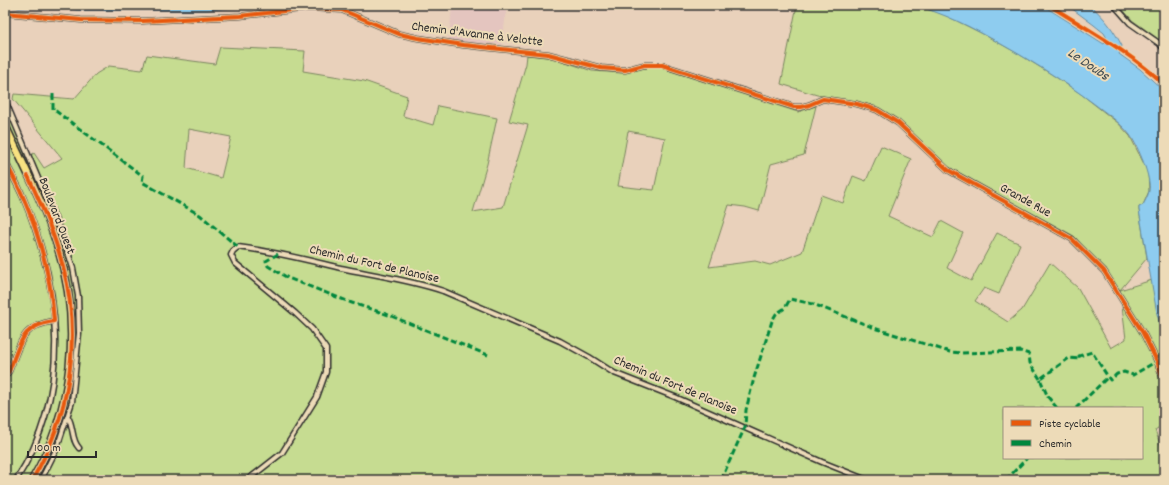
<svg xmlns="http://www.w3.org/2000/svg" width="1169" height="485" font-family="Dekko,sans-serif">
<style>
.built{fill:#e4c5bf}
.green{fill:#c6dc91;stroke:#78845e;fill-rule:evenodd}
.water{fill:#8eccef;stroke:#668ca1}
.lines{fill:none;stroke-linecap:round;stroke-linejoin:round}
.street-casing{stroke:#2b2b2b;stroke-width:7}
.primary-casing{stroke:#2b2b2b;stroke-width:9}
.street{stroke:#eddbb8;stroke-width:4}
.primary{stroke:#f8e281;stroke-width:6}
.quiet{stroke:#00873e;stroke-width:3;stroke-dasharray:6 3;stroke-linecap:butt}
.cycleway-casing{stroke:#eddbb8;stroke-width:6}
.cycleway{stroke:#e8590c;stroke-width:4}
.labels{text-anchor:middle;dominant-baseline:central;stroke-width:4;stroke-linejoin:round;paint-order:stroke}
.street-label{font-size:13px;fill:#2b2b2b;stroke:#eddbb8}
.water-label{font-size:14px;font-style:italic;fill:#3f4b52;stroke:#eddbb8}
</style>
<rect width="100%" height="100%" fill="#e9d1bb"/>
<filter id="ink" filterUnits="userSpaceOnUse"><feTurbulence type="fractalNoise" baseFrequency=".025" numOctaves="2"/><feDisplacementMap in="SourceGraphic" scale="8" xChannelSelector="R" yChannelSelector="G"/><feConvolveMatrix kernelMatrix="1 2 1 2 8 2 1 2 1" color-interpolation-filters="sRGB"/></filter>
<g filter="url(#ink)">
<path class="built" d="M452,5h55l-5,39 -38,-1 -15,-3z"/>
<path class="green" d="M797,5h116l30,9 38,19 36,20 34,21 30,20 37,29 12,13 18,36 1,19 -6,14 -4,2v3l8,48 -27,32 32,-10 6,36 6,21v87l-9,6 9,25v25h-1121c25,-44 34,-89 37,-139 1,-25 1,-51 -6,-76 -10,-38 -28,-74 -43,-110l3,-2 10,15 18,-10 -49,-59 1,-5 60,5 22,-25 13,-8 33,4 5,-15 68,9 5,-17 85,4 -2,20 61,10 43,15 -4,20 30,9 5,-19 59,12 -10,46 -14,48 30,-5 25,-82 -19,-4 17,-57 1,-9 27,3 38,13 30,2 22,-5h17l137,44 18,-6 -12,49 -33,9 -12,47 -14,-4 -16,-2 -20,62 46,-6 15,4 32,-13 19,-57 22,8 10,-27 13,5 15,-35 30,13 -23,57 45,21 8,-16 22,12 -16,35 24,13 26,-48 23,11 -21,50 -15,-6 -9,13 33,21 14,-12 28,-47 28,25 33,60 15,-9 -6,-49 -46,-54 -125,-69 -52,-47 -26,-15 -54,-10 -36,-11zM189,129l42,8 -10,41 -35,-10zM628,131l37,7 -11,52 -36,-4zM1004,408h138v50h-138z
M1119,5h45v38l-32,-23z
M5,104c13,32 27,63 40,95 11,25 22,50 28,76 8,38 5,99 -5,136 -7,24 -17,47 -29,69h-3c42,-71 50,-159 24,-237 -15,-43 -36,-84 -55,-125z
M5,132c20,45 44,90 56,138 11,45 10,93 -2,138 -7,25 -16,50 -30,72h-11c50,-73 46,-164 20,-245 -3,-10 -5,-20 -9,-29 -5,-13 -12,-26 -19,-38 -1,-4 -4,-8 -5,-11 -2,-7 0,-17 0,-25z
M5,167l21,42 13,43 11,44 4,37 -1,37 -11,53 -7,20 -22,37h-8z"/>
<path class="water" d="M5,5h260l-58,5h-130l-30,-4 -28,2z
M913,5h129l62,39 4,-4 -4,-7 -10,-8 -27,-20h23c14,12 24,25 32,41l-3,8 21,15 24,22v246l-7,-23 -18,-104v-3l4,-2c2,-4 5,-9 6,-14 3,-12 -11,-45 -19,-56 -10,-13 -24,-22 -37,-32 -29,-22 -60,-41 -92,-59 -28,-16 -57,-31 -88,-39z"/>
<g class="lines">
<defs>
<path id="street" d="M1114,5l16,18 30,21 4,5
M5,13l76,7 61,1 98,-5 70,-8 32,2 57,24 19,4 45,7 85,9 53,14 24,2 19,-5h18l132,42h7l8,-2 14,-6 34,5 20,6 21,13 50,47 124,69 32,32 39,62 14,28 7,20
M5,100l59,140 9,28 5,28 1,37 -7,69 -15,46 -16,32
M5,161c6,12 13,24 18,36 39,91 49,197 -7,283
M5,376l4,-5c12,-28 11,-45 45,-50
M68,417c6,10 3,23 11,31
M247,480l12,-9 23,-18 35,-56 9,-25v-23l-14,-20 -17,-16 -60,-50 -4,-8 2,-4 5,-4c35,4 69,13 103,21 34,7 69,12 102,23l117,50 29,16 25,16 61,24 147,65 45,18"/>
<path id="primary" d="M5,125c18,39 39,79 52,120 25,78 17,164 -25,235"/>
</defs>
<use href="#street" class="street-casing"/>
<use href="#primary" class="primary-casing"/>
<use href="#street" class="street"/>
<use href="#primary" class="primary"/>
<path class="quiet" d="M53,94v15l90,67 -1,6 58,33 38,32
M278,254l-12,7 2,5 20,12 64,25 34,11 102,41
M1057,408l-9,-11 -8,-18 29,-21 10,1v-3l13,-4 18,28 7,-6 7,-2 9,3 24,-14
M1076,408l32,-31
M721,480l24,-53 1,-17 8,-32 18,-57 4,-7 9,-6 5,-9 23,5 64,25 73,23 12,1 58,-2 9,3 1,9 10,16
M1006,480l21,-22"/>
<defs>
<path id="cycleway" d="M1049,5c39,25 81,47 115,79
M5,13l76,7 61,1 98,-5 70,-8 32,2 57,24 19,4 45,7 85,9 53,14 24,2 19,-5h18l132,42h7l8,-2 14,-6 34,5 20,6 21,13 50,47 124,69 32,32 39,62 14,28 7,20
M5,161c6,12 13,24 18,36 17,39 28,82 31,124 -34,5 -33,22 -45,50l-4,5
M28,176c14,30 27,59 35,91 19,71 7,150 -31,213"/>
</defs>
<use href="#cycleway" class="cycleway-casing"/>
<use href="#cycleway" class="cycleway"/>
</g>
</g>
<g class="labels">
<g class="street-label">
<text transform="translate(477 35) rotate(7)">Chemin d'Avanne à Velotte</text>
<text transform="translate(1025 201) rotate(29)">Grande Rue</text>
<text transform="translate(56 216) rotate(69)">Boulevard Ouest</text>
<text transform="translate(374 265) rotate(13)">Chemin du Fort de Planoise</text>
<text transform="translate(675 386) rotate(23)">Chemin du Fort de Planoise</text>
</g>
<g class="water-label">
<text transform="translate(1088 65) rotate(34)">Le Doubs</text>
</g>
</g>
<rect width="1169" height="485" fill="none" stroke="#eddbb8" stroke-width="20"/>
<rect x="10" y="10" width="1149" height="465" fill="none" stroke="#2b2b2b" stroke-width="1.5" filter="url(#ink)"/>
<rect x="1003" y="407" width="140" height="52" fill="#eddbb8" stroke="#9f9580"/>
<rect x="1011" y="420" width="20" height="6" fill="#e8590c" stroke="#9f9580"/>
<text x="1039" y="427" font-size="12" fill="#2b2b2b">Piste cyclable</text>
<rect x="1011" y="440" width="20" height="6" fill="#00873e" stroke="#9f9580"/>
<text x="1039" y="447" font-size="12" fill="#2b2b2b">Chemin</text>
<path d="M28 451v6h68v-6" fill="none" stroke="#2b2b2b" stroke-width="2"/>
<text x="34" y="451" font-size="12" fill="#2b2b2b" stroke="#eddbb8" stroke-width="3" paint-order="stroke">100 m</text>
</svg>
